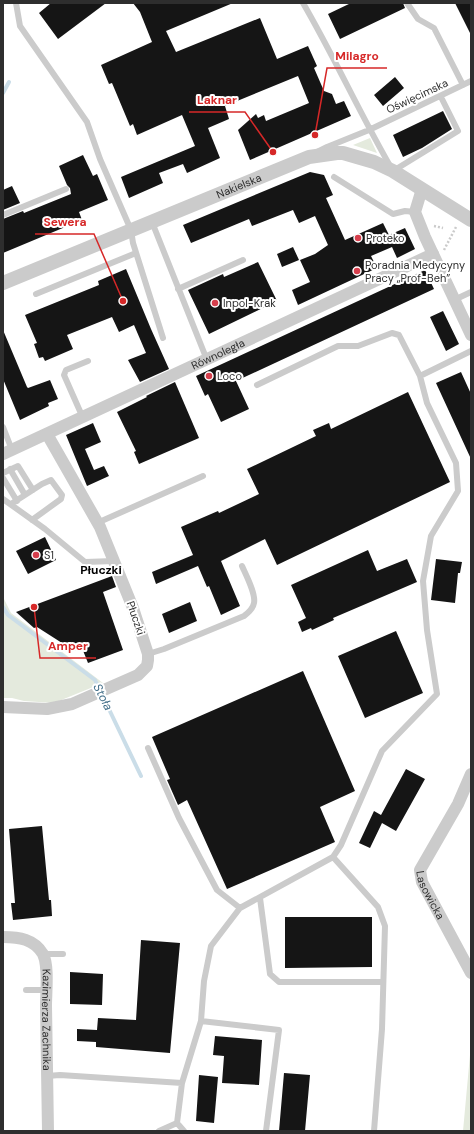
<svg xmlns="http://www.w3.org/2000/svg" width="474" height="1134" font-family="'DM Sans',sans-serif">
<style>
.green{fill:#e4eadd}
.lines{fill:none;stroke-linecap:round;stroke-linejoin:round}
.stream{stroke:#cadde8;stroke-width:4}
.building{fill:#151515}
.path{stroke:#cbcbcb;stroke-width:2.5;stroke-dasharray:2 2;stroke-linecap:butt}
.service{stroke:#cbcbcb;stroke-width:6}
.minor{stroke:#cbcbcb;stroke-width:12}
.tertiary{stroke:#cbcbcb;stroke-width:14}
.poi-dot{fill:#d63e4c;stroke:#fff;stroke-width:1.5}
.labels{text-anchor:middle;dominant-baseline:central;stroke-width:4;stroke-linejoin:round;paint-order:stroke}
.street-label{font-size:11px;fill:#2e2e2e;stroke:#fff}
.poi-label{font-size:11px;fill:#2e2e2e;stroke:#fff;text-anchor:start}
.neighbourhood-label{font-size:12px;font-weight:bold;fill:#000;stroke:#fff}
.water-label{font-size:12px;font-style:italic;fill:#436f89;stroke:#fff}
.leader{fill:none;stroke:#d62828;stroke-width:1.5}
.callout-dot{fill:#d62828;stroke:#fff;stroke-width:1.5}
.callout-label{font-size:12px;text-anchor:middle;font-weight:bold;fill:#d62828;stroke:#fff;stroke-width:4;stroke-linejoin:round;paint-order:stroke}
</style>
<rect width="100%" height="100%" fill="#fff"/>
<path class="green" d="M370,138l7,15 -24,-8z
M3,597l8,16 92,70 -49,20 -30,-2 -12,-3h-9z
M471,1044v87h-8z"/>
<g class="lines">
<path class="stream" d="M3,93l6,-11
M3,607l5,8 87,65 46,96"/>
</g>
<path class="building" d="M51,3h55l-48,36 -19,-26z
M133,3h100l-67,28 10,21 84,-34 17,41 31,-13 9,20 -3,2 10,23 8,3 4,10 8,-3 7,15 -101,44 -12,-30 18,-16 2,4 6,-3 2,6 43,-18 -11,-27 -73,30 4,13 -21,9 12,30 -33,15 -4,-9 -24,9 4,10 -34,15 -8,-21 74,-31 -13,-31 -45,20 -4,-11 -3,2 -18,-43 -3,1 -8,-19 51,-23 -12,-30z
M351,3h52l2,5 -65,31 -12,-25z
M455,3h16v32z
M395,77l9,11 -21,18 -9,-11z
M443,111l9,18 -30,19 -19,9 -10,-22z
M83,155l10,21 4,-2 11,26 -29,12 3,8 -79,33v-34l20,-8 1,2 47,-19 -1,-6 -3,-3 -8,-19z
M310,172l14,3 9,20 -7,3 19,42 38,-17 6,12 16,-7 10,21 -18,9 -5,-11 -21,9 6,12 -79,37 -6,-15 18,-8 -10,-22 15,-6 13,-9 -13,-29 -16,7 -6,-13 -41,16 -3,-7 -58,24 -8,-18z
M12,186l8,17 -17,7v-20z
M293,247l6,13 -17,7 -5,-13z
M258,262l19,39 -68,33 -21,-44 35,-16 1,3z
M126,269l25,60 18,40 -29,13 -12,-22 18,-7 -12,-28 -15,7 -7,-15 -45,18 6,14 -28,12 -2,-4 -4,1 -5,-14 3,-1 -12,-28 74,-30 -1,-4z
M425,270l9,19 -198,92 13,28 -28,13 -13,-28 -3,2 -9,-20z
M443,311l16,33 -13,7 -16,-34z
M3,330l24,57 1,1 22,-8 8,19 -10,4 1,3 -29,14 -17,-41z
M461,372l10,22v65l-35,-76z
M175,382l24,56 -60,26 -5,-12 2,-1 -19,-39 30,-15 -1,-1z
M408,392l42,90 -173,83 -12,-26 -44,22 19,45 -19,9 -12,-29 -2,1 -9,-21 -42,18 -4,-12 41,-17 -12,-28 37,-16 1,2 40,-19 -12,-25 69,-33 -3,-6 16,-7 2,6z
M93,423l8,19 -16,7 9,21 10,-4 5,10 -22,10 -21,-51z
M45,537l11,23 -28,14 -12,-23z
M368,550l9,21 30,-12 10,23 -84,36 1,2 -22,10 -1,-2 -9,4 -4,-10 8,-4 -15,-33z
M436,559l26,3 -2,11h-2l-3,30 -24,-3z
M112,576l4,11 -13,5 20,58 -35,13 -6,-15 -12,4 -2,-7 -5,1 -1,-3 -25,-16 -3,1 -18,-16z
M190,602l7,19 -28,12 -7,-19z
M396,631l27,62 -58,25 -27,-62z
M303,671l52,120 -35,16 15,35 -108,47 -40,-89 -9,5 -11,-25 3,-1 -18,-42z
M406,769l19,10 -29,52 -14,-8 -12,25 -11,-5 15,-32 7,4z
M42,826l7,74h2l1,16 -39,4 -2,-17h4l-6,-74z
M285,917h87v50l-87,1z
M141,940l39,3 -10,110 -74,-6v-5l-19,-1v-12l20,1 1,-12 38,2z
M70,972l33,2 -1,31 -32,-1z
M215,1036l47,4 -3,45 -37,-2 2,-27 -11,-1z
M284,1073l26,2 -5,56h-26z
M199,1075l19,2 -4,46 -18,-2z"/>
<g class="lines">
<path class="path" d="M434,226l9,2
M444,250l12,-23"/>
<path class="service" d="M16,3l4,23 67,96 13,37 31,71 2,13 30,95
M303,3c32,55 58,113 90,168l65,-40 -17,-34
M407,3l11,16 16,9 29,57
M317,152l10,-5 42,-17 102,-49
M334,177l59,37 12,-3 10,1
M3,215l63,-26
M152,222l55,138
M178,289l65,-29
M36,294l100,-41
M454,300l17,-8
M257,385l81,-39h20l34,-13 7,2 21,41
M83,418l-19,-43 2,-5 22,-9
M3,427l9,23
M10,469l15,26
M3,473l15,-7 15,24
M3,478l14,23
M3,499l42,30 40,33 29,-1
M11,504l31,-20 9,-4 11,15 -1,4 -29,21
M97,523l106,-47
M148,654l16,-5 80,-33c4,-3 9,-7 10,-13 2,-9 -8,-28 -12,-37
M148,748l31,70 38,72 23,18
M333,857l45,50 7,19 -3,103 -8,102
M260,898l10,76 9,8h104
M43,954h20
M26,990h20
M47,1076l13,-1 122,8
M159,1131l18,-8
M184,1131l-7,-8 5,-40 19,-62
M266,1131l13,-101 -78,-9 3,-40 7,-35 29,-38 93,-51 8,-12 41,-94 55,-57 -10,-64 -4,-49 8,-45 27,-45 -2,-28 -29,-60 -7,-27 51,-25"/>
<g class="minor">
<path d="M422,189l-7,23 10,25 46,98"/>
<path id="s1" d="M3,454l430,-200"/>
<path d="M3,707l44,2 25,-5 66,-29 9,-9 1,-6v-6l-15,-46 -33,-81 -53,-93"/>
<path id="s2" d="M471,774l-13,30 -38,66 2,12 49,91"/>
<path id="s3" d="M3,937c16,0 31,2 40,17 6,12 3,38 3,52 1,41 1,83 2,125"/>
</g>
<path class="tertiary" id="s4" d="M3,283l306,-126 28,-4h6l31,9 19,9 78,49"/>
</g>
<g class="poi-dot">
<circle cx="358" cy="238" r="4"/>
<circle cx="357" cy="271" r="4"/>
<circle cx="215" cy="303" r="4"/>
<circle cx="209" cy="376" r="4"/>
<circle cx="36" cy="555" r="4"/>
</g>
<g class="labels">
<g class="street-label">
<text transform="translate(417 96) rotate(-25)">Oświęcimska</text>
<text stroke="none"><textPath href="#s4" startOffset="255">Nakielska</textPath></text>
<text stroke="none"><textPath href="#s1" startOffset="237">Równoległa</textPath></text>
<text transform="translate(136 618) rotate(71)">Płuczki</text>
<text stroke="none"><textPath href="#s2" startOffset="136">Lasowicka</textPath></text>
<text stroke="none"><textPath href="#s3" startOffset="112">Kazimierza Zachnika</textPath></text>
</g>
<g class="poi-label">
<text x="366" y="238">Proteko</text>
<text x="365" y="265">Poradnia Medycyny<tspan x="365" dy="13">Pracy „Prof-Beh”</tspan></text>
<text x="223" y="303">Inpol-Krak</text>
<text x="217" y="376">Loco</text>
<text x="44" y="555">S1</text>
</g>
<g class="neighbourhood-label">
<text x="101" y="570">Płuczki</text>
</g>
<g class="water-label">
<text transform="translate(103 697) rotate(63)">Stoła</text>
</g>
</g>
<path class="leader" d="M315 135L327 68H387M273 152L245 112H189M123 301L94 234H35M34 607L40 658H96"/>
<g class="callout-dot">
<circle cx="315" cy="135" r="4"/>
<circle cx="273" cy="152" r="4"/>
<circle cx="123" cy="301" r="4"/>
<circle cx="34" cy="607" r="4"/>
</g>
<g class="callout-label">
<text x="357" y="60">Milagro</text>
<text x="217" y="104">Laknar</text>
<text x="65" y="226">Sewera</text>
<text x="68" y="650">Amper</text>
</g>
<rect width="474" height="1134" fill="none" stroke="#2e2e2e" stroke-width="8"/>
</svg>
